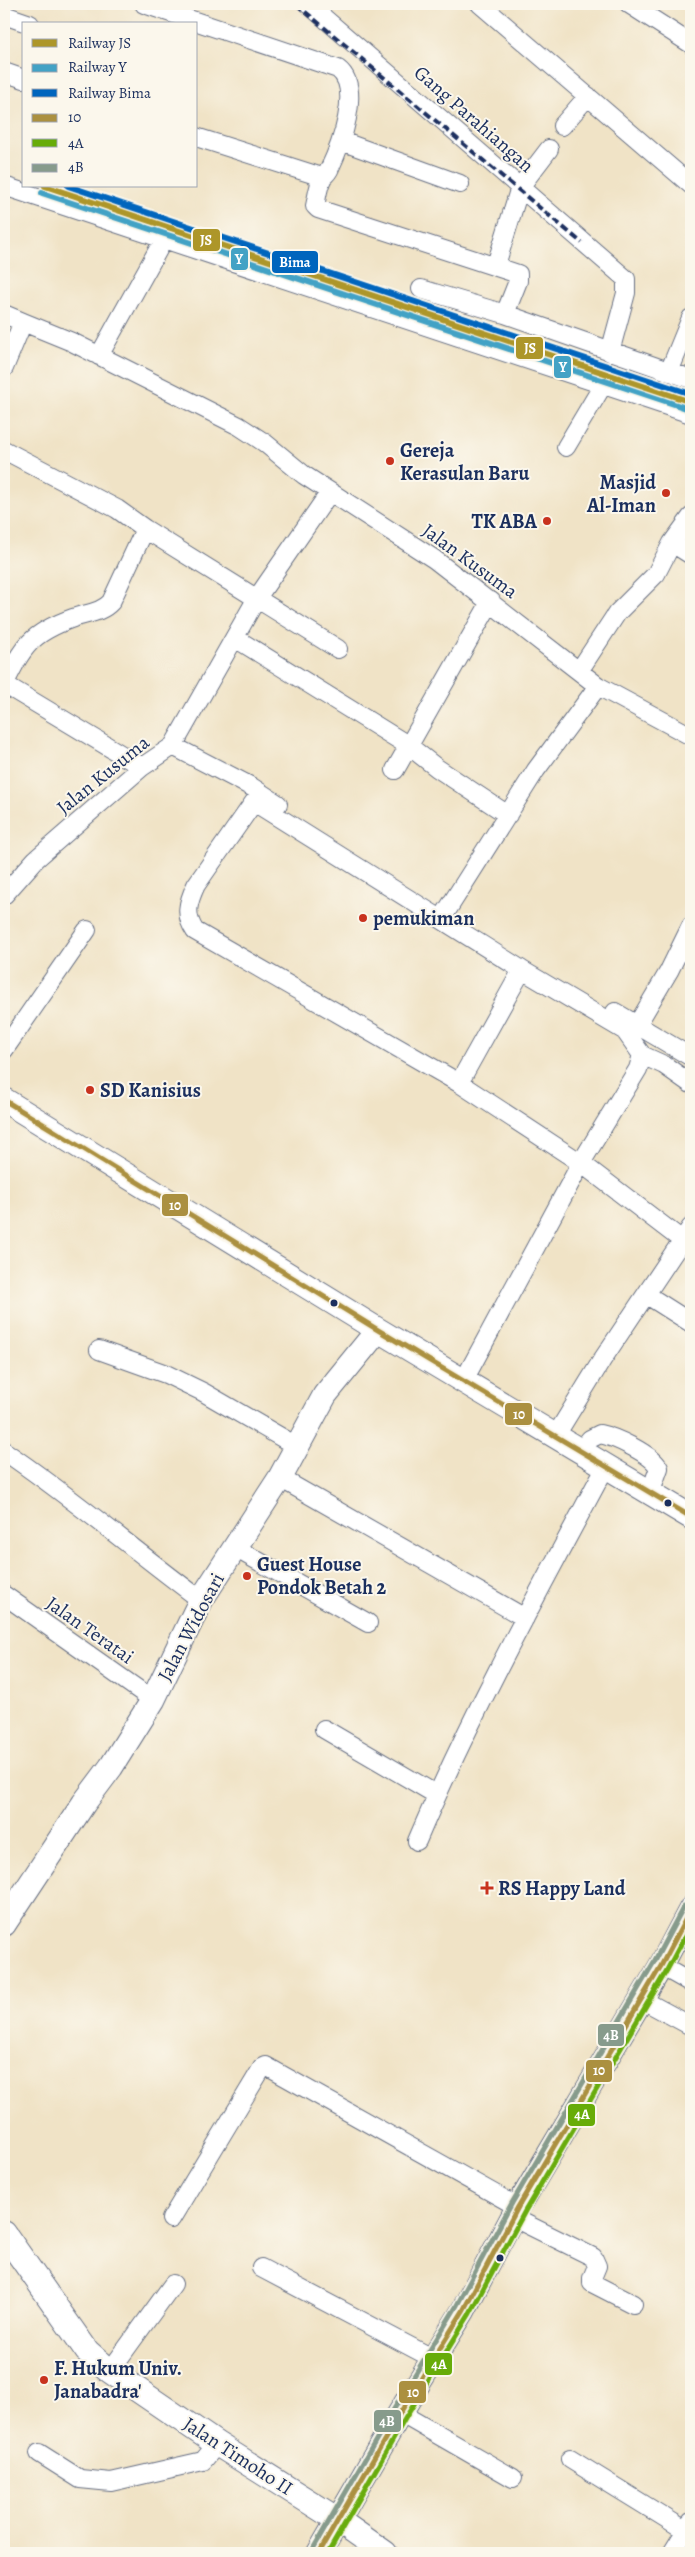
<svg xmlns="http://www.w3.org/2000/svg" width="695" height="2557" font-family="Alegreya,serif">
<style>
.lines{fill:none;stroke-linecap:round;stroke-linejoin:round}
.street-casing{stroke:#666e82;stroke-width:20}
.secondary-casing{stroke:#666e82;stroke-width:26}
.street{stroke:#fff;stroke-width:18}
.secondary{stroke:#fff;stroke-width:24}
.rail{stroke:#1b2f5e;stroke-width:4;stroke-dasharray:8 4;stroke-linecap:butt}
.bus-1-casing{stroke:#fbf7ec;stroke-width:9}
.bus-2-casing{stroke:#fbf7ec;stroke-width:9}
.bus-3-casing{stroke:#fbf7ec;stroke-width:9}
.bus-1{stroke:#ab9040;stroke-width:5}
.bus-2{stroke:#67ac08;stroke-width:5}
.bus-3{stroke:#879b8c;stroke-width:5}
.rail-1-casing{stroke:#fbf7ec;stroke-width:10}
.rail-2-casing{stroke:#fbf7ec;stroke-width:10}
.rail-3-casing{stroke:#fbf7ec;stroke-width:10}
.rail-1{stroke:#ad9629;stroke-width:6}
.rail-2{stroke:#43a2c5;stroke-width:6}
.rail-3{stroke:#0065bd;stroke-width:6}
.poi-dot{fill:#c8321e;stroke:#fbf7ec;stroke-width:2}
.bus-dot{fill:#1b2f5e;stroke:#fbf7ec;stroke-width:2}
.labels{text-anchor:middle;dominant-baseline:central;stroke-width:4;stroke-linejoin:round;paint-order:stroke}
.street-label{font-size:20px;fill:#1b2f5e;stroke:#fbf7ec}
.poi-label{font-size:20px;font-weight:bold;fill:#1b2f5e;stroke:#fbf7ec;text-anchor:start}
.line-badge{stroke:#fbf7ec;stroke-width:2}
.badge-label{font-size:14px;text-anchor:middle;font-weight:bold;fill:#fff}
</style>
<rect width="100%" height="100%" fill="#fbf7ec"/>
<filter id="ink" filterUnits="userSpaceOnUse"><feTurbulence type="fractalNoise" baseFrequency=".02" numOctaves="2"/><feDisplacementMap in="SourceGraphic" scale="10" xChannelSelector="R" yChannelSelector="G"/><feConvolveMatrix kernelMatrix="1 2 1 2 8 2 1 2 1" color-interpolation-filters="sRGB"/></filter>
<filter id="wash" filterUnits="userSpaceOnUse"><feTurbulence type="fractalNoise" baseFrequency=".0096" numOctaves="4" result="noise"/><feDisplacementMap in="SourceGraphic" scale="20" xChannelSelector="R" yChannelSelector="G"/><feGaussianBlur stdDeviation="1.12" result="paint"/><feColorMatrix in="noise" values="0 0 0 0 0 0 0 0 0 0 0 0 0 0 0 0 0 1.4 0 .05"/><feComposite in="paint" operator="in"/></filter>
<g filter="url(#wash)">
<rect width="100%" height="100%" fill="#f0e3c6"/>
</g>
<g filter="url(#ink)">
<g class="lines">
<defs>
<path id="street" d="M144,4l194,65c25,19 2,78 -9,101 -2,4 -6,6 -7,9 -4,8 -5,18 -7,27l3,3 200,65v7l-13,33
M308,4l318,275v14l-16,59
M480,4l211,181
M629,4l62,40
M4,15l26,9
M4,72l20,7
M562,126l26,-30
M196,137l126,40
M341,141l119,43
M4,186l687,228
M496,265l24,-78 29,-38
M421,289l84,25 186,65
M4,314l19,8
M99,356l65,-117
M4,368l19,-46 49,20 167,84 26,17 39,32 130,84 164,127 93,50
M669,372l22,-54
M566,447l37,-62
M4,450l113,59 28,20 193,120
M672,543l19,12
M235,638l174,108 28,22 71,47
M579,671l38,-58 39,-39 16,-31 19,-26
M4,684l138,83
M4,685c19,-39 27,-52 69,-67 14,-5 28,-5 38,-16l34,-73
M173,746l79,41 26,17
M395,770l96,-169
M4,895l32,-36 106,-92 31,-21 84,-148 73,-106
M446,912l90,-142 62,-84
M615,1012l76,45
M637,1025l32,-54 22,-45
M4,1050l83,-120
M642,1055l22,10 27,19
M459,1083l63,-113
M647,1295l44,28
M99,1350l67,24 37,18 95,55
M464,1380l117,-217 57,-94 4,-14 -17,-24 -103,-61 -268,-168 -58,83c-8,17 -12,30 -1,46l264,152 122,80 110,84
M556,1435l46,-75 89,-133
M581,1450l9,-11 10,-5c15,3 52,20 59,34l-9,25
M4,1451c68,46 131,100 197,149
M280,1478l245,140
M235,1548l133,75
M4,1595l149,105
M324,1729l113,66
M417,1841c55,-129 123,-252 189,-375
M661,1966l30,17
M641,1999l50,27
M512,2217l81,40 4,9 -5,12v5l41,21
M171,2219l91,-151 4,-2 252,141
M261,2268l173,91
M110,2371l63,-87
M400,2413l113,65
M39,2453l41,26 31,3 92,-21 14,-17
M570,2459l115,71
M672,2553l19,-31"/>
<path id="secondary" d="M4,1100l374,230 313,187
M4,1924l80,-121 27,-36 42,-67 48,-100 79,-122 45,-83 53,-65
M4,2233l83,118 23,20 107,73 121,76 47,33
M319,2553l81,-140 63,-102 55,-104 143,-241 30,-57"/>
</defs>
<use href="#street" class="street-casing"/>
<use href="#secondary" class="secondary-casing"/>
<use href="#street" class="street"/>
<use href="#secondary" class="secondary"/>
<path class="rail" d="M296,4l286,239"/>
<defs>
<path id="bus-1" d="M4,1100l374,230 313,187
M319,2553l81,-140 63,-102 55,-104 143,-241 30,-57"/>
<path id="bus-2" d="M328,2553l78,-136 63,-102 56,-104 142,-241 24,-45"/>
<path id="bus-3" d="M313,2549l81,-140 62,-102 56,-104 142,-241 30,-56"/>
</defs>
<use href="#bus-1" class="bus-1-casing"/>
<use href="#bus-2" class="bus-2-casing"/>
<use href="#bus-3" class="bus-3-casing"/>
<use href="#bus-1" class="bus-1"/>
<use href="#bus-2" class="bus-2"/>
<use href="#bus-3" class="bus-3"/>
<defs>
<path id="rail-1" d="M45,186l646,216"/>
<path id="rail-2" d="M42,193l647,216"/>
<path id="rail-3" d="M68,186l623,208"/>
</defs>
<use href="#rail-1" class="rail-1-casing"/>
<use href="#rail-2" class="rail-2-casing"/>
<use href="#rail-3" class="rail-3-casing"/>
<use href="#rail-1" class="rail-1"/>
<use href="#rail-2" class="rail-2"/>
<use href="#rail-3" class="rail-3"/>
</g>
</g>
<g class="poi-dot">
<circle cx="390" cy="461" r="5"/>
<circle cx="666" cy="493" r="5"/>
<circle cx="547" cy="521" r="5"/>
<circle cx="363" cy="918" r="5"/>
<circle cx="90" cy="1090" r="5"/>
<circle cx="247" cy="1576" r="5"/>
<path d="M484.5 1880.5h5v5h5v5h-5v5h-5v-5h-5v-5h5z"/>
<circle cx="44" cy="2380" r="5"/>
</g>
<g class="bus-dot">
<circle cx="334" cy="1303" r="4.5"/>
<circle cx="668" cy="1503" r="4.5"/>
<circle cx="500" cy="2258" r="4.5"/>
</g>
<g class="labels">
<g class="street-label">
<text transform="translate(474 119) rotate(41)">Gang Parahiangan</text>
<text transform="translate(470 561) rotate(36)">Jalan Kusuma</text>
<text transform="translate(103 775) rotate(-39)">Jalan Kusuma</text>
<text transform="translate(191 1627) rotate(-62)">Jalan Widosari</text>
<text transform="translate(90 1630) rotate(35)">Jalan Teratai</text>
<text transform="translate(238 2456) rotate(33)">Jalan Timoho II</text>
</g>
<g class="poi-label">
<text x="400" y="450">Gereja<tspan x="400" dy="23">Kerasulan Baru</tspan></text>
<text x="656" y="482" text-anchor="end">Masjid<tspan x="656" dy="23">Al-Iman</tspan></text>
<text x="537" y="521" text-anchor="end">TK ABA</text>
<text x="373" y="918">pemukiman</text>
<text x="100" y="1090">SD Kanisius</text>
<text x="257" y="1564">Guest House<tspan x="257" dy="23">Pondok Betah 2</tspan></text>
<text x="498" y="1888">RS Happy Land</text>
<text x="54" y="2368">F. Hukum Univ.<tspan x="54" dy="23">Janabadra'</tspan></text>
</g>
</g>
<g class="line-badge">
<rect x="192" y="228" width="29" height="24" rx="5" fill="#ad9629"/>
<rect x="230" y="247" width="19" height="24" rx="5" fill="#43a2c5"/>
<rect x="271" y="250" width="48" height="24" rx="5" fill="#0065bd"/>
<rect x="515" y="336" width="29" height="24" rx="5" fill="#ad9629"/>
<rect x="553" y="355" width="19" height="24" rx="5" fill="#43a2c5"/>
<rect x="161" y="1193" width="28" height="24" rx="5" fill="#ab9040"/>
<rect x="504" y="1402" width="29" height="24" rx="5" fill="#ab9040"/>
<rect x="597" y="2023" width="28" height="24" rx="5" fill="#879b8c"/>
<rect x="585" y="2059" width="28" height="24" rx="5" fill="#ab9040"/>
<rect x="567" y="2103" width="29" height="24" rx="5" fill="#67ac08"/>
<rect x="424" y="2352" width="29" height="24" rx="5" fill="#67ac08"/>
<rect x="398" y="2380" width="29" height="24" rx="5" fill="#ab9040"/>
<rect x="373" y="2409" width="29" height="24" rx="5" fill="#879b8c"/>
</g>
<g class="badge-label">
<text x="206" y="245">JS</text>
<text x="239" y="264">Y</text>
<text x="295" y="267">Bima</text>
<text x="530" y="353">JS</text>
<text x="563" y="372">Y</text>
<text x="175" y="1210">10</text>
<text x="519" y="1419">10</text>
<text x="611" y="2040">4B</text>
<text x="599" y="2075">10</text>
<text x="582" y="2119">4A</text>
<text x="439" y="2369">4A</text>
<text x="413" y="2397">10</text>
<text x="387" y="2426">4B</text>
</g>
<rect width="695" height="2557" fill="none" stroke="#fbf7ec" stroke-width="20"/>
<rect x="22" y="22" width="175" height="165" fill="#fbf7ec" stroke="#a1a7b3"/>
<rect x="32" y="39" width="25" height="8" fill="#ad9629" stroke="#a1a7b3"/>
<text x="68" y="48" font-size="15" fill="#1b2f5e">Railway JS</text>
<rect x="32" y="64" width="25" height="8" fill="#43a2c5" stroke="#a1a7b3"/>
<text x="68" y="72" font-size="15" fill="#1b2f5e">Railway Y</text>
<rect x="32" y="89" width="25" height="8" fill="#0065bd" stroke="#a1a7b3"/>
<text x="68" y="98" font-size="15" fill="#1b2f5e">Railway Bima</text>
<rect x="32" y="114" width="25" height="8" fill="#ab9040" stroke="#a1a7b3"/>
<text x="68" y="122" font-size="15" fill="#1b2f5e">10</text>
<rect x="32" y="139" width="25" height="8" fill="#67ac08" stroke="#a1a7b3"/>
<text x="68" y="148" font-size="15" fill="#1b2f5e">4A</text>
<rect x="32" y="164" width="25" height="8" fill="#879b8c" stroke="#a1a7b3"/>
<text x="68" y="172" font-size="15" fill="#1b2f5e">4B</text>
</svg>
